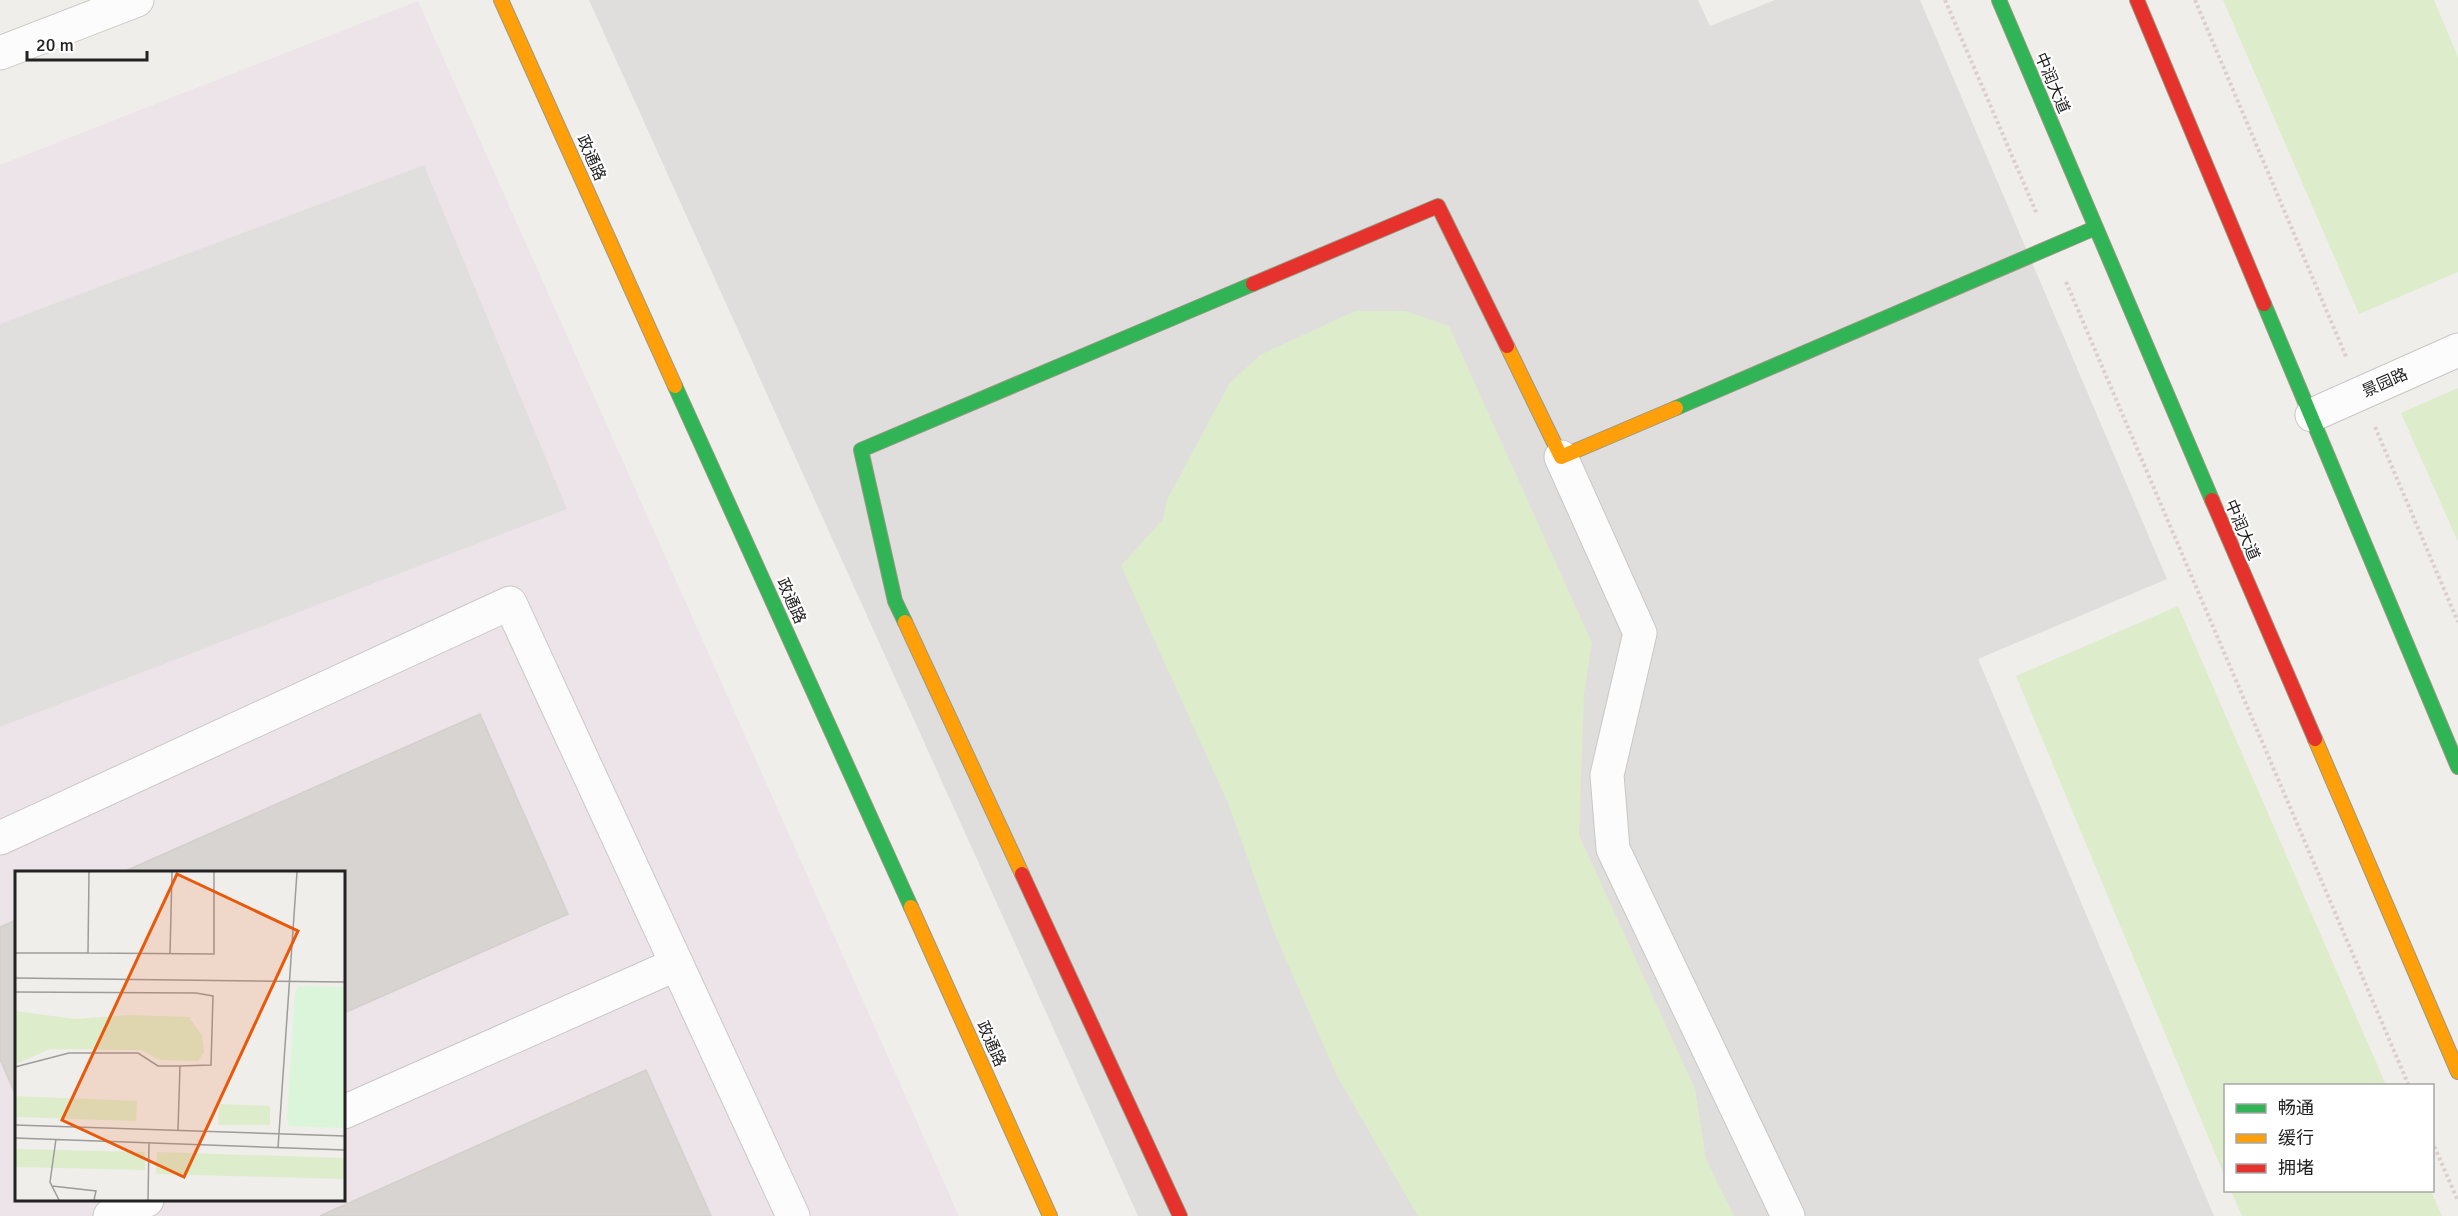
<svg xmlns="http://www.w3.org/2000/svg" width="2458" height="1216" font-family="Signika,'Noto Sans SC',sans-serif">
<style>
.residential{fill:#dfdedc}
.industrial{fill:#ede4e9;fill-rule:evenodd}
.grass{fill:#ddeccb}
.parking{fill:#e0dfde}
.building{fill:#d7d4d2;stroke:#d3d0cc;stroke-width:1.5}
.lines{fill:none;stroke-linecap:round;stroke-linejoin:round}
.street-casing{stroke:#c9c8c7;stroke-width:35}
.fast-casing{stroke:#999a82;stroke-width:16}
.slow-casing{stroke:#999a82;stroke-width:16}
.jam-casing{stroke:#999a82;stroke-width:16}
.path{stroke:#dccecd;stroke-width:4;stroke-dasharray:3 3;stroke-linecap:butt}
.street{stroke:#fdfcfc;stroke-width:33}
.fast{stroke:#30b455;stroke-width:14}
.slow{stroke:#ff9f0a;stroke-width:14}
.jam{stroke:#e5322d;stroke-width:14}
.labels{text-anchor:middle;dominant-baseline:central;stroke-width:4.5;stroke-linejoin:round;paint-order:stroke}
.street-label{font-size:16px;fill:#222;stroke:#fff}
.inset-road{fill:none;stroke:#9e9c9b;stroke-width:1.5}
.view{fill:#e8590c;fill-opacity:0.15;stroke:#e8590c;stroke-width:3}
.inset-edge{fill:none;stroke:#222;stroke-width:3}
</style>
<rect width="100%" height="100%" fill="#f0eeeb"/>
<path class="residential" d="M589,0h1109l12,26 65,-26h145l247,579 -189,80 236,557h-1076z"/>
<path class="industrial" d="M418,1l541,1215h-959v-1051zM16,872h328v328h-328z"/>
<path class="grass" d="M2223,0h211l24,57v215l-99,42z
M1355,311h50l44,15 143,317 -8,51 -5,141 116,254 11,70 28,57h-316l-81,-140 -63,-144 -46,-129 -107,-237 42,-47 4,-19 62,-116 31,-29z
M2458,388v154l-57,-129z
M2178,606l208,479 -160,1 -1,91 -209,-501z
M2231,1191h200l11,25h-200z"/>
<path class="parking" d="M424,165l143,344 -567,218v-403z"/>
<path class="building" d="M480,714l88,200 -224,99v-141h-221z
M16,920v176l-16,-37v-132z
M646,1070l65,146h-391z"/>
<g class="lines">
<defs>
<path id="street" d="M0,53l137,-53
M2312,415l146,-65
M1561,457l79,176 -33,142 6,74 175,367
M0,838l510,-235 283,613
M344,1112l333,-148
M110,1216l37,-16"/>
<path id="fast" d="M1999,0l213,500
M2264,304l194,463
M675,386l236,521
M1676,408l419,-180
M905,622l-10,-21 -34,-151 392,-166"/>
<path id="slow" d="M501,0l174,386
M1507,346l54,111 115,-49
M905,622l117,252
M2315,739l143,333
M911,907l139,309"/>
<path id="jam" d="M2137,0l127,304
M1253,284l185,-78 69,140
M2212,500l103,239
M1022,874l158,342"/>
</defs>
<use href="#street" class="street-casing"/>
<use href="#fast" class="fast-casing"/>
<use href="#slow" class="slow-casing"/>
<use href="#jam" class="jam-casing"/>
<path class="path" d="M1945,0l92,214
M2195,0l152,359
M2066,282l343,804
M2375,427l83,195
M2432,1141l26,60"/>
<use href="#street" class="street"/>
<use href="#fast" class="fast"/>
<use href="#slow" class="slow"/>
<use href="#jam" class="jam"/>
</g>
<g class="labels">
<g class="street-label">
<text transform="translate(2052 83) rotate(67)">中润大道</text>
<text transform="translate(591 158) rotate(66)">政通路</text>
<text transform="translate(2385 383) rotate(-24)">景园路</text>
<text transform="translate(2242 530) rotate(67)">中润大道</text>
<text transform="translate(791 601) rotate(66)">政通路</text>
<text transform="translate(991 1044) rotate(66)">政通路</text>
</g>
</g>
<g transform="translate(15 871)">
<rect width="330" height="330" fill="#f0eeeb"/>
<path d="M0,140l60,8 53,-4 61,2 13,19 2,16 -6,9 -38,-1 -19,-10 -91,-1 -34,15zM0,225l122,5 -1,20 -121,-4zM204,233l51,2v19h-52zM0,278l130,3v18l-130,-3zM142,281l188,6v21l-189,-5z" fill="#ddeccb"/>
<path d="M284,115l46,1v141l-56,-2 -2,-7 8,-127z" fill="#daf5da"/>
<path class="inset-road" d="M0,82h73l1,-81M73,82l126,1v-82M155,83l2,-82M0,107l330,4M0,121l181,1 17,3 -2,69 -31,1 -2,64M0,196l54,-14h69l20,13h22M0,254l330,11M0,267l330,12M41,268l-6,43 9,18M263,277l19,-276M37,315l44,5 -2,9M133,329l1,-57"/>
<path class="view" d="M162,3l121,57 -114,246 -122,-57z"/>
<rect width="330" height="330" class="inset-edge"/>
</g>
<rect x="2224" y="1084" width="210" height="108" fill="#ffffff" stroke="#a7a7a7" stroke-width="1.5"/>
<rect x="2236" y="1104" width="30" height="9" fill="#30b455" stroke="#a7a7a7" stroke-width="1.5"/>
<text x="2278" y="1114" font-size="18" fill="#222222">畅通</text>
<rect x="2236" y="1134" width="30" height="9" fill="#ff9f0a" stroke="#a7a7a7" stroke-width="1.5"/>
<text x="2278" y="1144" font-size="18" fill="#222222">缓行</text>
<rect x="2236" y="1164" width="30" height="9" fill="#e5322d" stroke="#a7a7a7" stroke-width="1.5"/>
<text x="2278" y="1174" font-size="18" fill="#222222">拥堵</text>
<path d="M27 51v9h120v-9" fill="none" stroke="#222222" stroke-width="3"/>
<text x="36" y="51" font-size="18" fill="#222222" stroke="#ffffff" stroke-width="4.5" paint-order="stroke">20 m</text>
</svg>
